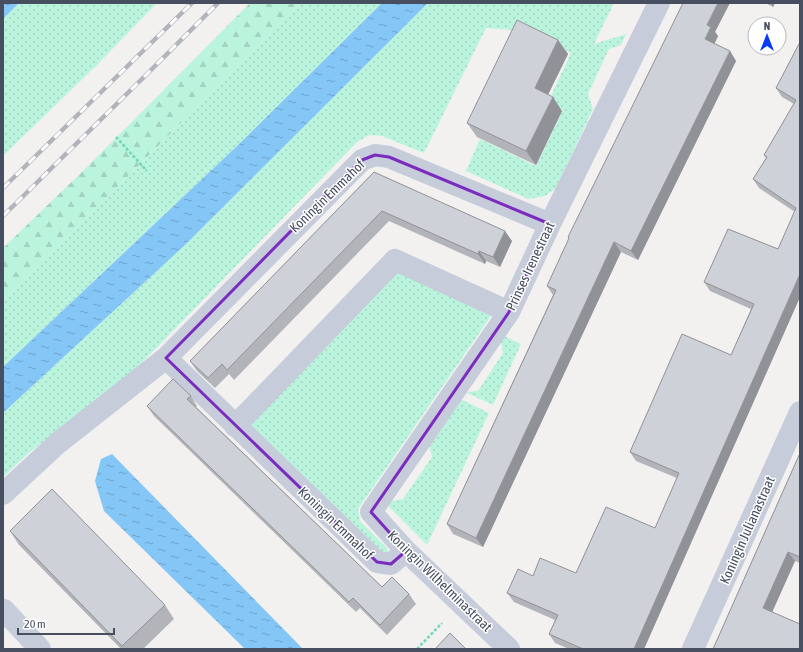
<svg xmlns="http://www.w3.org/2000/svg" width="803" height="652" font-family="'Asap Condensed',sans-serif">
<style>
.grass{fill:url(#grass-dots)}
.forest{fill:url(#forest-firs)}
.water{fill:url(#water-ripples)}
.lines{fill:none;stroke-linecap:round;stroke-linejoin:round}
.path{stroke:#6fd6b9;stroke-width:2.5;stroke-dasharray:3 2;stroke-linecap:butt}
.minor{stroke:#c6ccda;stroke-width:22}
.rail-casing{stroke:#b2b3bb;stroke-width:4.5}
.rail{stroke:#fff;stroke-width:3;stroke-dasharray:9;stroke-linecap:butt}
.wall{fill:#b2b4ba}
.shaded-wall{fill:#919297}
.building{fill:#cfd1d8;stroke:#919297}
.marked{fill:none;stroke:#7b2cbf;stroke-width:3;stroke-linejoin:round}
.labels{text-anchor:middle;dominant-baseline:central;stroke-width:3;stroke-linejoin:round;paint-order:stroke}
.street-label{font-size:14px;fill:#464e60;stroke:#fff}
</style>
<defs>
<pattern id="grass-dots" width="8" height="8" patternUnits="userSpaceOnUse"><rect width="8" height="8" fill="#bbf4dd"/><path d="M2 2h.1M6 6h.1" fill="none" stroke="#a2d3c0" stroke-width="1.8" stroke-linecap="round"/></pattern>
<pattern id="forest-firs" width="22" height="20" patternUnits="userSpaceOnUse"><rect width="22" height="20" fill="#bbf4dd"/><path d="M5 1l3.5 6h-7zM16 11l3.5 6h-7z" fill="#a2d3c0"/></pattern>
<pattern id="water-ripples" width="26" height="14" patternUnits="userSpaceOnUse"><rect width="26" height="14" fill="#84c6f6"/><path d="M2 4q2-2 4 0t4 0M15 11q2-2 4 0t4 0" fill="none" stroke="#6ea3cb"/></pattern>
</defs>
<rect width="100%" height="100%" fill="#f3f1f0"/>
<path class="grass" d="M19,3h138l-60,62 -94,91v-137z
M300,3h82l-146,144 -233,220v-65z
M428,3h186l-20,41 32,-10 -5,11 -12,4 -21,45 5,15 -37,79 -11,8 -17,3 -62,-28 14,-32 56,27 27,-56 -15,-8 23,-49 -46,-22 -39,-3 -62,125 -42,-17 -13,-1 -12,7 -225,231 -102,79 -27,25v-64l182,-168z
M397,265l98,45 -137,199 2,12 27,27 2,5 -3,3 -143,-132z
M504,336l17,8 -28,61 -28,-13 13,-1 25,-38 -2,-12z
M460,399l29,14 -62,132 -39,-39 3,-5 12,-2 29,-42 -3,-12z"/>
<path class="forest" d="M250,3h50l-297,299v-54l79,-76z"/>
<path class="water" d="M3,3h16l-16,16z
M382,3h46l-243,242 -182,168v-46l233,-220z
M112,454l191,195h-58l-141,-138 -9,-30 6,-22z"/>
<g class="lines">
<path class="path" d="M116,137l31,34
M417,649l25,-26"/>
<path class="minor" d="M166,358l211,204 14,2 15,-13
M235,426l160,-166 114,52
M3,494l55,-51 108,-85 196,-198 13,-5 14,2 161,67
M3,611l1,-1 36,39
M509,649l-103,-98 -35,-39 138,-200 41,-88 109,-221
M693,649l107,-237"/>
<defs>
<path id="rail" d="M3,188l189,-185
M3,216l142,-140 73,-73"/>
</defs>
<use href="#rail" class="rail-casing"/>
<use href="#rail" class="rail"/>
</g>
<path class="wall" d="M765,3h10l-2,4z
M715,32l3,4 -4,8 16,7 6,10 -98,199 -17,-8 -138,295 -30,-13 -6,-10 106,-229 -6,-9 22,-47 -1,-2z
M558,40l10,14 -20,40 14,17 -26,54 -59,-28 -10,-14z
M800,42v255l-156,352h-75l-14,-6 -6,-9 6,-14 -41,-18 -7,-9 26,-17 43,-3 79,-45 22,-50 -41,-17 -6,-9 101,-97 20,-46 -41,-18 -6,-9 74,-33 17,-37 -36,-24 -6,-9 13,-21 -2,-3 30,-51 -12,-7 -6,-9z
M374,172l138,69 -12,26 -14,-6 -1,3 -96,-43 -155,159 -5,-6 -14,14 -18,-17 -7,-10z
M191,396l6,10 -1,1 186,180 27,7 7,10 -29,31 -27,-27 -4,4 -202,-196 -7,-10z
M800,453v110l-5,-2 -23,51 -59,37z
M10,531l155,74 9,14 -31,30h-22l-102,-104z"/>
<path class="shaded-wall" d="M718,3h12l-15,29 3,4 -6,13 -7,-10 2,-14z
M771,3h4l-2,4z
M558,40l10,14 -23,47 -10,-13z
M730,51l6,10 -98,199 -7,-9z
M553,97l9,14 -26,54 -10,-14z
M505,231l7,10 -12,26 -7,-10z
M614,242l7,10 -138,295 -7,-9z
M479,251l7,10 -1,3 -7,-10z
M800,274v23l-156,352h-10z
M788,552l7,9 -25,56 -7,-9z"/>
<path class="building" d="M683,3h35l-11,22 4,2 -6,12 25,12 -99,200 -17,-9 -138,296 -29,-14 109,-234 -9,-4 22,-48 -1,-1z
M517,20l41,20 -23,48 18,9 -27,54 -59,-28z
M800,42v232l-166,375h-51l-34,-15 9,-19 -51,-22 11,-24 15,7 7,-18 36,15 30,-66 49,21 24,-55 -49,-21 52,-118 49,21 13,-29 10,-22 -50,-22 24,-53 50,20 18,-41 -43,-29 14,-22 -3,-2 32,-55 -20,-12z
M374,172l131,59 -12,26 -14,-6 -1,3 -96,-43 -155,159 -5,-6 -14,14 -18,-17z
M173,379l18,17 -4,3 195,188 10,-10 17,17 -29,31 -27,-27 -4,4 -202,-196z
M800,453v104l-12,-5 -25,56 37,16v25h-87z
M52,489l113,116 -43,41 -112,-115z
M450,633l16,16h-31z"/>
<path class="marked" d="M375,155l14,2 161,67 -41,88 -138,200 35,39 -15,13 -14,-2 -211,-204 186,-189 10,-9z"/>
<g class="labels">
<g class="street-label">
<text transform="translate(327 196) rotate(-44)">Koningin Emmahof</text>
<text transform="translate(530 266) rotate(-65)">Prinses Irenestraat</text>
<text transform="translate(336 523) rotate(44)">Koningin Emmahof</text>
<text transform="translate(747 530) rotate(-66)">Koningin Julianastraat</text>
<text transform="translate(440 581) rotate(44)">Koningin Wilhelminastraat</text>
</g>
</g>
<rect width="803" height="652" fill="none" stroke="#464e60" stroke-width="8"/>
<g transform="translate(767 36)"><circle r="19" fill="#ffffff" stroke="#b5b8bf"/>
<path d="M0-3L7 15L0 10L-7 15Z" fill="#063cf7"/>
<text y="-6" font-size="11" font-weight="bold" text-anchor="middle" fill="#464e60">N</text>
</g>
<path d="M18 628v6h96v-6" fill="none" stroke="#464e60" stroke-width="2"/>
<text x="24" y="628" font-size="12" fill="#464e60" stroke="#ffffff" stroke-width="3" paint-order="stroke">20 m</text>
</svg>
